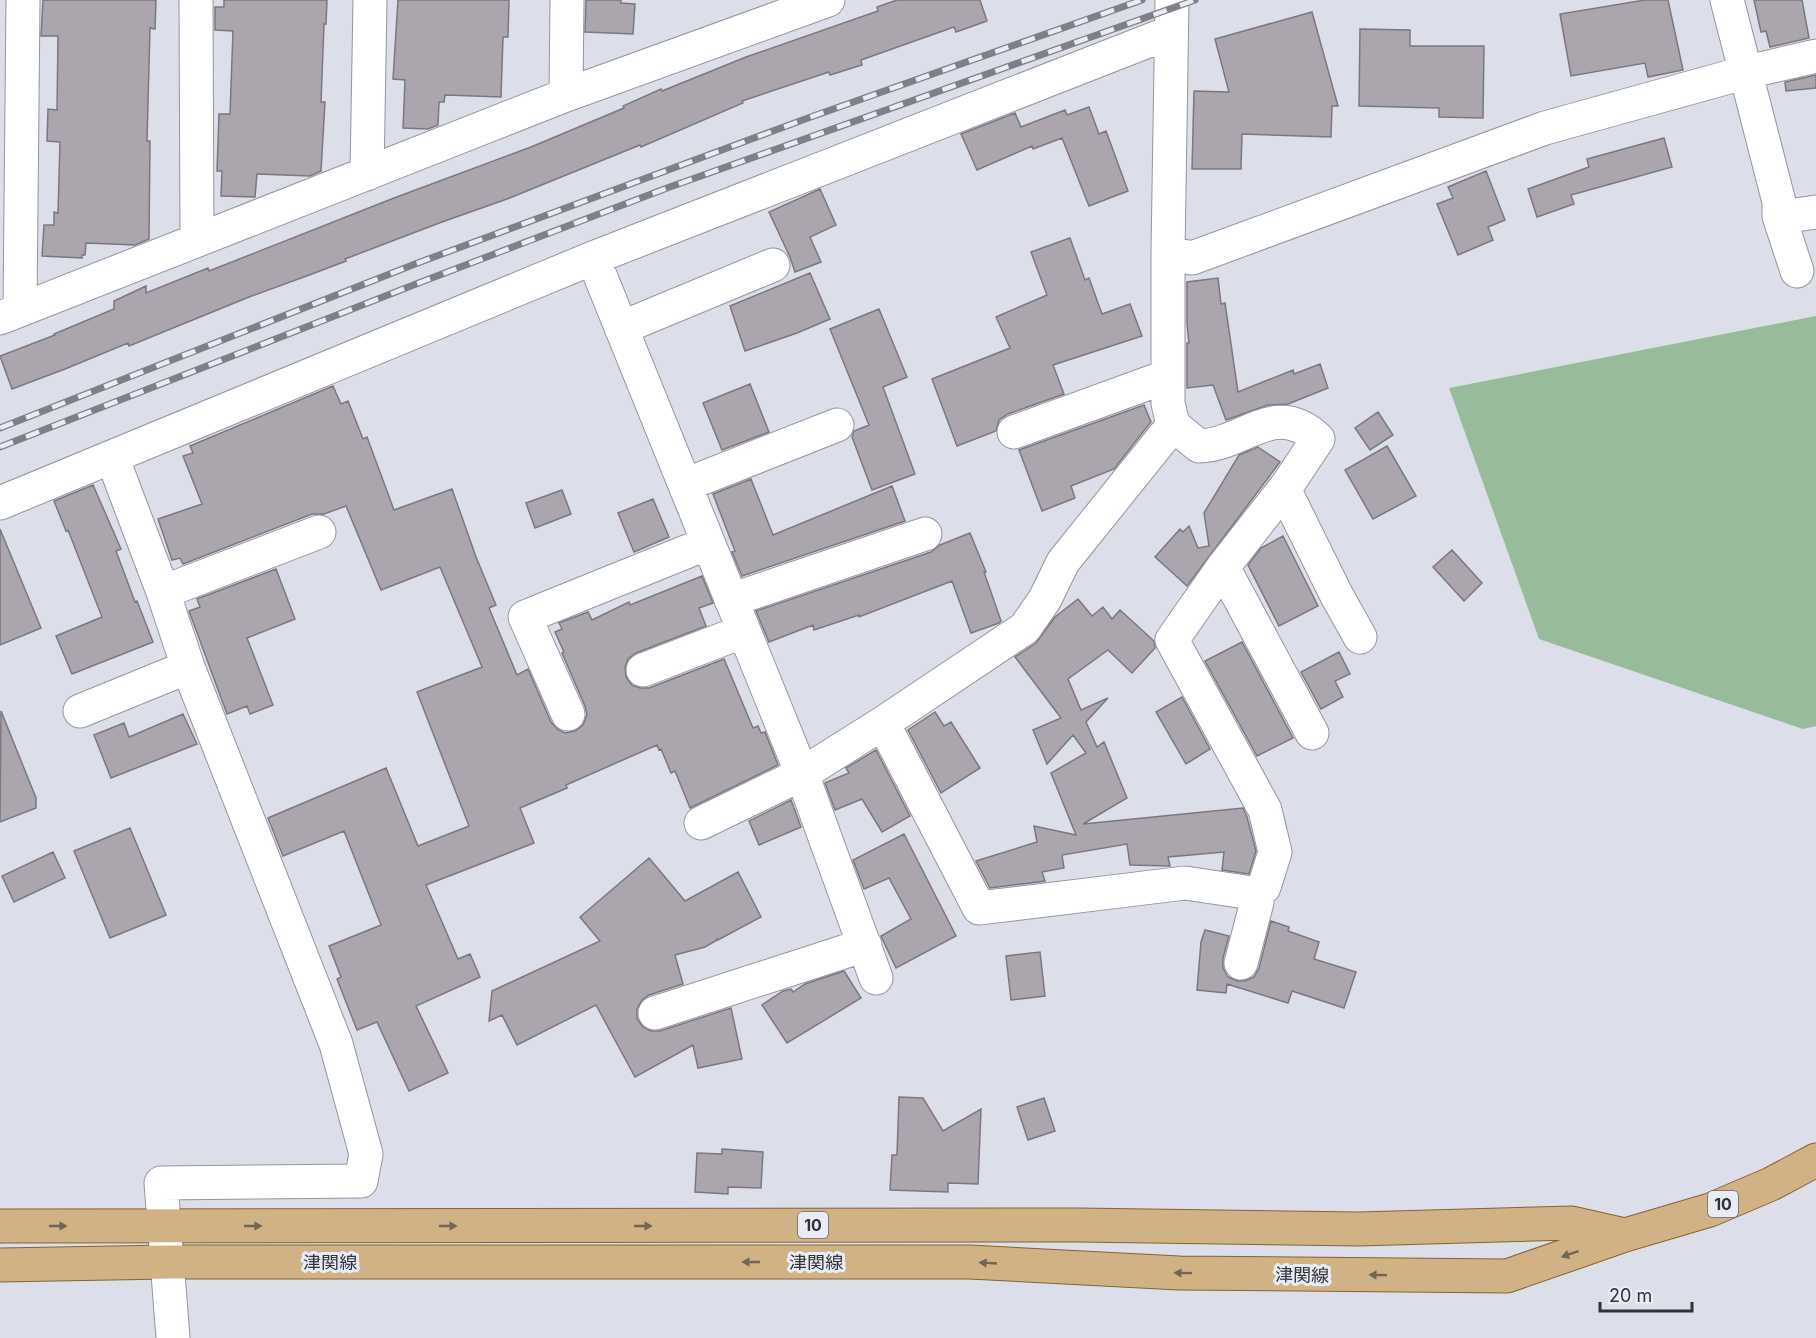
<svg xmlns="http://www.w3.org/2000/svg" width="1816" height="1338" font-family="Inter,'Noto Sans JP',sans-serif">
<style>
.green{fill:#98bc9b}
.building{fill:#aba5ae;stroke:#7c777f;stroke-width:1.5}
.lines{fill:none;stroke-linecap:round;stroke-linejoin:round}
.minor-casing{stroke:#93959f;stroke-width:35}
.primary-casing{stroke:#856333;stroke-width:35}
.minor{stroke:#fff;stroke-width:33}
.primary{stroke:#d1b284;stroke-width:33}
.rail-casing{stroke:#7e8086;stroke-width:7}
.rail{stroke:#e9ecf6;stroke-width:4.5;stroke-dasharray:14;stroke-linecap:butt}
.oneway{fill:#716555}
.labels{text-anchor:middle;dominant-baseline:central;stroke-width:6;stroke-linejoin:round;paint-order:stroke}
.shield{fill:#e9ecf6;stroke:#686a70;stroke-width:1.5}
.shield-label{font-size:16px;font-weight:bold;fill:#313236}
.street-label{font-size:18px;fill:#313236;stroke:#e9ecf6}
</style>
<rect width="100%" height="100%" fill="#dcdfe9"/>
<path class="green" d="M1816,316v410l-13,3 -264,-90 -90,-251z"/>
<path class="building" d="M43,0h113l-1,29 -5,-1 -3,113h3l-1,98 -14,6 -49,-2 -1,12h-3v3l-40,-2 2,-31h10v-13l4,1 2,-71 -13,-1 1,-32 9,1 1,-74h-17z
M224,0h103l-1,24h-2l-3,78h4l-4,69 -11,5 -53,-2 -2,23 -34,-1 1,-25h-5l2,-57h11l3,-83 -18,-1v-23h9z
M398,0h111l-1,37h-5l-2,60 -56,-2 -1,7h-5l-1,23 -10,4 -25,-1 2,-48 -12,-1z
M586,0h35v3l14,1 -2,30 -48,-2z
M897,0h83l7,21 -31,11 -2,-5 -93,33 1,5 -32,10 -1,-3 -87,29 1,2 -102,44 -1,-2 -133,54 -65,23 -97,37 1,2 -34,13 -63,23 -120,49 -1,-3 -63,26 -53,20 -12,-33 55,-21 -1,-1 60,-25v-8l32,-15v7l62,-25 1,3 185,-73 137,-51 93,-39 -1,-2 38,-17 1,2 84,-34 132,-46 -1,-4z
M1645,0h23l15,70 -35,7 -3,-14 -74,13 -11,-62z
M1754,0h48l7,38 -39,9 -4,-16 -5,1z
M1312,12l26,94h-6l-1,31 -89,-3 -1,35h-49l2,-78 35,1 -14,-53z
M1360,29l50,1v16h74l-1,72 -44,-1v-9l-80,-2z
M1816,75v13l-30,3 -1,-9z
M1089,107l10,27 7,-3 22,60 -39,15 -27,-68 -29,11 -1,-3 -55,24 -16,-36 54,-21 6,14 44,-17 2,5z
M1664,138l8,29 -101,28 3,9 -37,13 -9,-28 61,-22 -2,-8z
M1486,171l19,49 -17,7 5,13 -35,15 -21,-51 16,-6 -5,-11z
M820,189l16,36 -26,12 11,25 -26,10 -5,-15 -21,-45z
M1070,238l15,42 4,-2 13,36 28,-10 12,32 -89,29 11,29 -56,20 -9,6 -3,11 -39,15 -25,-67 78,-31 -14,-31 51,-22 -16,-43z
M810,273l20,46 -33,14 -52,18 -15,-45z
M1218,278l3,26 4,-1 13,89 55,-22 1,4 26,-10 8,24 -40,16 -20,1 -42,15 -13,-35 -26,3v-45h2l-2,-19v-42z
M879,309l28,68 -24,10 32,87 -43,16 -20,-53 2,-6 15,-6 -39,-96z
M750,384l19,48 -47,18 -19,-47z
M333,386l8,18 7,-3 15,38 4,-2 27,73 58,-21 24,68 20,48 -7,3 28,67 11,-6 23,53 6,7 8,4 10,-2 8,-6 4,-10 -2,-9 -23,-53 2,-1 -9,-20 7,-3 -3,-6 29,-11 4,8 37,-18 1,3 72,-29 11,27 -14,5 7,18 -70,27 -8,6 -3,8 1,10 6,8 8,3h9l75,-29 29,69 5,-2 3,7 4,-1 13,33 -88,43 -15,-37 -4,2 -10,-24 -2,1 -2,-5 -91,40 1,3 -47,20 14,35 -108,42 32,74 12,-5 10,23 -64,29 32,67 -39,18 -32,-69 -20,8 -20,-51 4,-2 -12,-31 52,-21 -37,-94 -61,25 -15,-38 118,-50 32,78 51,-20 -52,-134 65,-25 -42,-100 -59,23 -35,-84 -22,8h-12l-129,50 -3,-6 -8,2 -14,-41 44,-15 -19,-48 10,-3 -3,-7z
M1144,405l7,17 -37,47 -43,17 4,12 -33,13 -23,-61z
M1378,412l15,23 -23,15 -15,-22z
M1387,446l29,50 -43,23 -28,-49z
M1258,447l22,15 -93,124 -32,-29 25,-28 3,3 6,-6 9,22 11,-2 -5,-33 35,-58z
M751,479l22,56 119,-49 13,35 -163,55 -10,-24 3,-1 -22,-57z
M93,485l28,64 -5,2 19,51 2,-1 16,41 -81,32 -16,-38 46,-19 -34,-87 -2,1 -12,-30z
M562,490l9,24 -36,14 -9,-25z
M653,499l16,38 -35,15 -16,-39z
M0,529l41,99 -41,17z
M970,533l16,39h-2l17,49 -2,2 -28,10 -19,-52 -93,36v-2l-45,15 -1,-5 -44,17 -13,-31 175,-59 9,-7z
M1283,536l35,70 -39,20 -31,-61 13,-17z
M1452,550l30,33 -18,18 -31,-34z
M276,569l19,50 -48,19 26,67 -23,9 -3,-8 -20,8 -38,-103 11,-4 -3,-8z
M1078,599l14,17 11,-9 9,12 8,-9 34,31 1,7 -23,25 -24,-23 -40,29 13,31 27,-12 -22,24 11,25 7,-5 23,56 -44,26 160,-16 4,9 9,34 -7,23 -27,-4 2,-18 -56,5 2,9 -40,-1 -3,-21 -65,11 2,13 -22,4 3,9 -55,7 -14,-27 61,-19 -3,-16 42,9 -25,-62 35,-20 -13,-18 -26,29 -14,-34 28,-12 -46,-61 21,-14 19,-26z
M1242,642l51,96 -36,18 -52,-95z
M1339,652l11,22 -15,7 8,16 -22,12 -20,-37z
M1182,697l28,52 -24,15 -30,-52z
M1,711l35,87v10l-36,14z
M935,712l9,14 7,-4 29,46 -39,25 -33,-63z
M183,714l14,30 -86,34 -17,-43 30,-12 5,14z
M876,750l34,66 -28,16 -20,-33 -27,11 -10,-27 24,-10 -3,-5z
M791,800l10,27 -42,18 -10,-24z
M130,828l36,87 -56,23 -36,-87z
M904,834l52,102 -60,32 -15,-32 30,-17 -22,-41 -25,11 -11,-29z
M53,852l12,26 -51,24 -12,-26z
M649,858l36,43 53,-29 23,45 -43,23 -1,-2v2l-12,7 -30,8 8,29 -34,11 -7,5 -5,9v10l6,8 8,4h9l71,-23 11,51 -44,9 -5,-23 -58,32 -39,-72 -79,40 -15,-30 -13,6 3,-30 108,-50 -20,-24z
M1271,921l18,6 -1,4 31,11 -5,17 42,13 -12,36 -52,-17 -4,12 -61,-19 -1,9 -29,-3 4,-48 4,-12 24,6 -6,22v10l5,9 9,4h8l9,-4 5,-9z
M1040,952l5,44 -34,4 -5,-44z
M844,971l17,27 -74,45 -25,-38 21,-14 8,-2 2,3 12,-8z
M899,1097l24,1 20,33 38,-22 -3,75 -30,-1v9l-58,-2 2,-35h5z
M1044,1098l11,33 -27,9 -11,-33z
M722,1149l41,3 -2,36 -33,-1v7l-33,-2 2,-39 25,1z"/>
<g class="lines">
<defs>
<path id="minor" d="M196,0l1,240
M1172,0l-4,253 24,5 353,-130 202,-56 69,-16
M1727,0l52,202v14l18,55
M566,95l1,-95
M367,174l3,-174
M1781,221l14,-6 21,-3
M593,258l209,516 74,204
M20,309l3,-309
M0,318l566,-223 262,-95
M621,328l152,-63
M1014,432l154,-56
M112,457l51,135 25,75 148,377 30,110 -5,27 -200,2 12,155
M685,485l152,-60
M1284,489l53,107 23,41
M0,503l593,-245 578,-226
M1223,567l89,166
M163,592l156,-60
M731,600l194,-66
M643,670l101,-39
M80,711l108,-44
M568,714l-43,-97 183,-74
M883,723l96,185 206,-25 67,10 12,-6 11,-35 -10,-42 -93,-170 51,-73 65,-83 30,-45c-43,-41 -74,6 -119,7l-26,-21 -5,-22v-150
M701,823l101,-49 81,-51 142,-95 20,-29 18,-37 110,-137
M1241,963l16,-61v-11
M655,1013l210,-68"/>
<path id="primary" d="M0,1226l1078,-1 281,4 213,-6 53,12
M0,1265l168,-3h802l209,11 328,3 118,-41 85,-25 61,-26 45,-24"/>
</defs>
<use href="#minor" class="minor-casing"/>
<use href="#primary" class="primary-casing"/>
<use href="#minor" class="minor"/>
<use href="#primary" class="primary"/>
<defs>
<path id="rail" d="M0,428l415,-164 393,-146 334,-118
M0,447l416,-163 251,-96 528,-188"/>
</defs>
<use href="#rail" class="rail-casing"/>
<use href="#rail" class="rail"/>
</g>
<defs><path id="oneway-solid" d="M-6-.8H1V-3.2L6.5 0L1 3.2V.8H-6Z" transform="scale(1.5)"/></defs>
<g class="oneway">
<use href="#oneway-solid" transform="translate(58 1226)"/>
<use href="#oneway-solid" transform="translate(253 1226)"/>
<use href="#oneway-solid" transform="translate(448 1226)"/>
<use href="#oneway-solid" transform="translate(643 1226)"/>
<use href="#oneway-solid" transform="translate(1570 1254) rotate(161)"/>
<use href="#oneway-solid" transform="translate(751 1262) rotate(-180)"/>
<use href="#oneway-solid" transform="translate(988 1263) rotate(-177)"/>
<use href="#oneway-solid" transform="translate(1183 1273) rotate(-179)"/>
<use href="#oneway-solid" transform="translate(1378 1275) rotate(-179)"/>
</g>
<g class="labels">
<g class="shield">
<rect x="1708" y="1191" width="30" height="26" rx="4.5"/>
<rect x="798" y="1212" width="30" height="26" rx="4.5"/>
</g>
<g class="shield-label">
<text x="1723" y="1204">10</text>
<text x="813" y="1225">10</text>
</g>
<g class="street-label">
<text x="330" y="1262">津関線</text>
<text x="816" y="1262">津関線</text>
<text transform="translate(1302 1275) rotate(1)">津関線</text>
</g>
</g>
<path d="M1600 1302v9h92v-9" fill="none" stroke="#313236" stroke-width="3"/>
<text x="1609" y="1302" font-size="18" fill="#313236" stroke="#e9ecf6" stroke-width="4.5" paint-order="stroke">20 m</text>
</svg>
